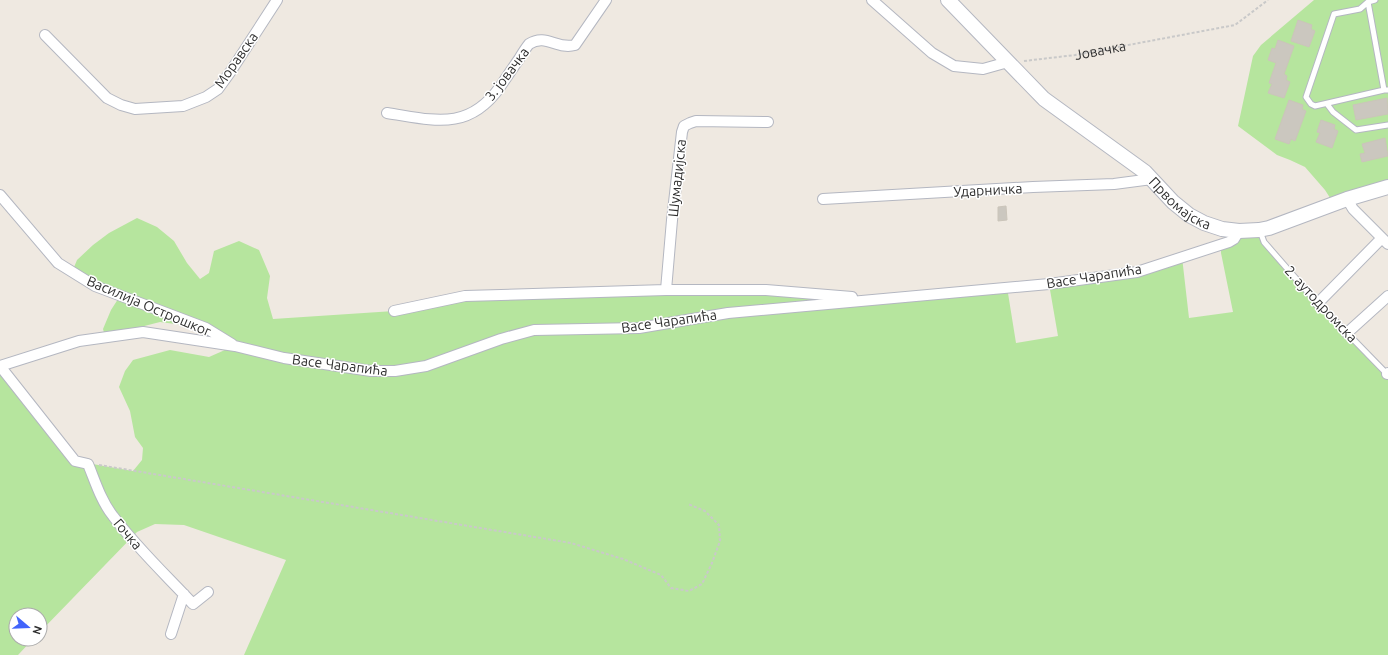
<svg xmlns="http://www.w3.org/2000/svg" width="1388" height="655" font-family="Ubuntu,sans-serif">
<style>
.green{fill:#b6e59e}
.building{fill:#cbc7bf;stroke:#cbc5ba}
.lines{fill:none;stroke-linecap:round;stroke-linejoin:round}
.service-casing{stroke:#b4b7c1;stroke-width:7}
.minor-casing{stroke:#b4b7c1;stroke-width:12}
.secondary-casing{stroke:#b4b7c1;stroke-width:16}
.path{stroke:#c9c9c9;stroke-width:2;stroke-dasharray:3 2;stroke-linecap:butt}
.service{stroke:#fff;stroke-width:5}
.minor{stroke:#fff;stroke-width:10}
.secondary{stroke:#fff;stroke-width:14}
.labels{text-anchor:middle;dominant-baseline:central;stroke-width:3;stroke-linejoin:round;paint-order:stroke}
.street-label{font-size:14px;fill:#2e2e2e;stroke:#fff}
</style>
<rect width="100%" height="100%" fill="#efe9e1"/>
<path class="green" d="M1314,0h74v187l-54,17 -9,-14 -20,-23 -15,-7 -13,-5 -39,-29 15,-70 8,-11z
M137,218l20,9 17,14 13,22 13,16 9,-6 5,-22 25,-10 20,9 11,26 -3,22 6,21 121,-8 71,-15 201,-6 214,9 127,-12 9,56 42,-7 -9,-52 88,-12 45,-15 7,61 44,-6 -12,-59v-8l38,-15 5,12 124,133v280h-1144l42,-95 -102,-35 -29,-1 -18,8 -97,100v-17h-24v24h17l-15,16h-18v-289l75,95 58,10 9,-11 1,-12 -8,-11 -5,-26 -11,-24 6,-16 8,-11 37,-10 39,7 25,-11 -28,-18 -46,-6 -55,14 -2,-7 8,-19 9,-14 -48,-24 5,-12 16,-15 16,-12z"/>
<path class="building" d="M1298,20l14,5 -1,4 4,2 -6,16 -18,-6z
M1278,40l16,6 -10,28 3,2 -1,4 4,2 -6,16 -16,-5 4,-9 -3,-1 7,-20 -8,-3 4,-12 3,1z
M1387,98l1,16 -32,6 -3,-15z
M1289,100l14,5 -1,4 4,2 -11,30 -4,-2 -2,5 -14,-5z
M1321,120l14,5 -1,4 4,2 -6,17 -16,-6 4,-9 -3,-1z
M1385,138l3,18 -26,6 -2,-8 5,-1 -3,-9z
M1006,206l1,14 -9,1v-14z"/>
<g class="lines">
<defs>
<path id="service" d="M1375,0l-7,2 16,88h4
M1368,2l-8,7 -26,5 -28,83 5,7 4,2 69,-16
M1327,104l6,8 23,18 32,-5
M1260,231l4,11 48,55 76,78"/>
<path id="minor" d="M872,0l60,53 22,13 29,3 25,-7
M45,35l62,63 14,7 14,4 48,-3 23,-9 12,-8 13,-18 46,-71
M387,113c46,7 81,19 113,-26 6,-9 12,-18 19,-28 3,-5 6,-10 10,-15 17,-11 28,6 46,1l31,-45
M0,195l58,68 37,23 111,42 26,16
M823,199l210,-12 81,-3 38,-5
M1347,199l6,10 35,35
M666,290l6,-70 10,-88 2,-6 6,-3 6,-2 72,1
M1318,303l64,-65
M394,311l71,-15 201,-6h100l86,7
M1347,333l41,-37
M0,366l79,-25 64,-9 92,14 49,12 87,13h24l31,-5 75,-27 33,-9 105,-2 89,-15 321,-29 88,-12 92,-30 5,-3 5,-8
M0,366l75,95 13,3c7,17 13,37 25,52 24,32 53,59 80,88l15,-12
M1387,374l1,-1
M171,634l13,-40"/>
<g id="secondary">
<path id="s2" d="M948,0l96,99 101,73 28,30 16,13 15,8 18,6 17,2 20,-1 10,-2 78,-29 41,-12"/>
</g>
</defs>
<use href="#service" class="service-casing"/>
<use href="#minor" class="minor-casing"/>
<use href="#secondary" class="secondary-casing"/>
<g class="path">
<path id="s1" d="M1024,61l51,-6 160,-30 33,-25"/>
<path d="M99,465l472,78 52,16 38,16 10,13 18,3 13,-7 10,-21 8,-22 -1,-16 -14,-14 -17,-7"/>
</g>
<use href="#service" class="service"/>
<use href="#minor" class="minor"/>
<use href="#secondary" class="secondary"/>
</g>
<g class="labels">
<g class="street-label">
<text stroke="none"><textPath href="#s1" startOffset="77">Јовачка</textPath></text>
<text transform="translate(236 60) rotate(-55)">Моравска</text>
<text transform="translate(507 74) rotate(-53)">3. јовачка</text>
<text transform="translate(677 178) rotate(-84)">Шумадијска</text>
<text transform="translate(988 190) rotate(-3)">Ударничка</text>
<text stroke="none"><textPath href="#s2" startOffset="310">Првомајска</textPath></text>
<text transform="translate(1094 276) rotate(-9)">Васе Чарапића</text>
<text transform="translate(1321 304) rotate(47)">2. аутодромска</text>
<text transform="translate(149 306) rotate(23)">Василија Острошког</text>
<text transform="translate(669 321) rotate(-8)">Васе Чарапића</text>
<text transform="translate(340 365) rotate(7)">Васе Чарапића</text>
<text transform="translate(128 534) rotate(50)">Гочка</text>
</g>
</g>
<g transform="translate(28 627) rotate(109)"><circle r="19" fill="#ffffff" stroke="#ababab"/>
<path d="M0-3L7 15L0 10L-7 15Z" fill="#4264fb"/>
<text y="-6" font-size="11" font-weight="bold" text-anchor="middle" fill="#2e2e2e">N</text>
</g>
</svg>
